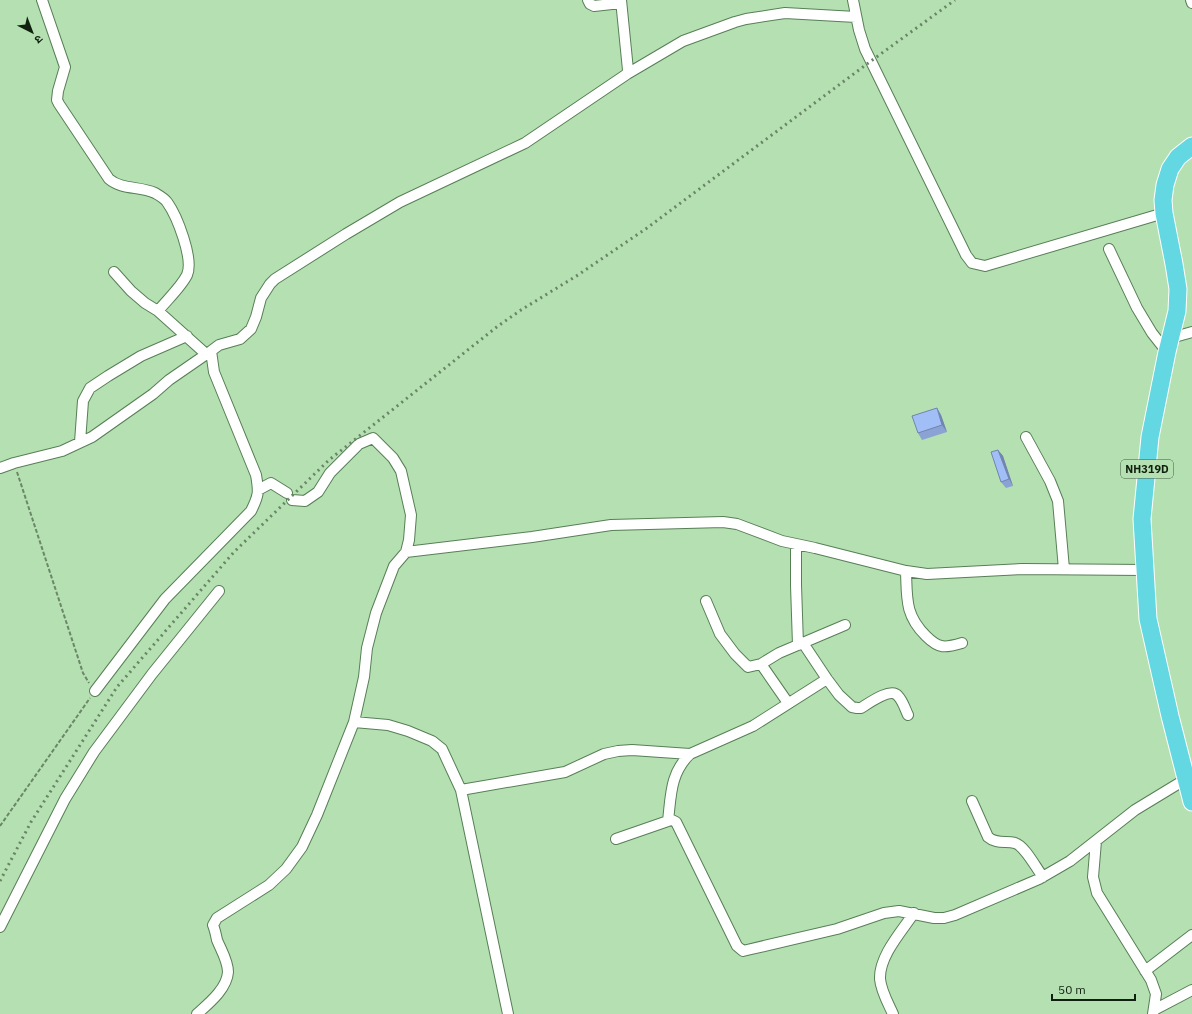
<svg xmlns="http://www.w3.org/2000/svg" width="1192" height="1014" font-family="'IBM Plex Sans','Noto Sans Devanagari',sans-serif">
<style>
.lines{fill:none;stroke-linecap:round;stroke-linejoin:round}
.minor-casing{stroke:#577f56;stroke-width:12}
.trunk-casing{stroke:#fff;stroke-width:19}
.path{stroke:#6a8868;stroke-width:2;stroke-dasharray:4 2;stroke-linecap:butt}
.minor{stroke:#fff;stroke-width:10}
.trunk{stroke:#64d8e2;stroke-width:17}
.rail{stroke:#688666;stroke-width:3;stroke-dasharray:2 4;stroke-linecap:butt}
.wall{fill:#8aa3d4}
.shaded-wall{fill:#7185ad}
.building{fill:#a1bef7;stroke:#7185ad}
.labels{text-anchor:middle;dominant-baseline:central;stroke-width:4;stroke-linejoin:round;paint-order:stroke}
.shield{fill:#b5e0b2;stroke:#425a40;stroke-width:1}
.shield-label{font-size:11px;font-weight:bold;fill:#10200f}
</style>
<rect width="100%" height="100%" fill="#b5e0b2"/>
<g class="lines">
<defs>
<path id="minor" d="M42,0l23,67 -7,24 -1,9 2,4 50,75c13,11 31,7 46,14 5,3 9,5 12,9 10,14 27,57 20,73 -6,12 -20,25 -29,36
M588,0l2,4 4,2 27,-3
M853,0l6,30 6,19 101,206 6,8 13,3 179,-53
M1191,0l1,3
M627,74l56,-33 52,-19 11,-3 39,-6 71,4
M1109,249l28,59 15,25 15,19
M114,272l17,19 14,12 13,8 48,43
M1171,338l21,-6
M1026,437l24,44 8,20 6,68
M80,442l3,-41 7,-13 18,-12 33,-20 46,-20
M0,468l14,-5 48,-12 30,-14 61,-43 16,-14 42,-29
M258,490l13,-7 16,10
M796,544v41l2,60
M406,552l126,-15 79,-12 112,-3 14,2 45,17 33,7 91,23 21,3 95,-5 123,1
M906,571c1,28 -1,44 20,65 13,13 19,12 36,7
M706,601l14,33 15,20 13,13 13,-3
M803,643l24,36 12,16 13,12 5,1h4c8,-5 30,-21 37,-12 5,5 7,13 10,19
M95,691l70,-92 86,-88c8,-16 8,-19 5,-36l-42,-103 -3,-21 8,-6 21,-6 11,-10 5,-12 5,-19 9,-14 5,-5 71,-45 54,-32 125,-59 102,-69 1,-4 -7,-70
M788,703l-27,-39 18,-11 66,-28
M354,722l34,3 20,6 24,10 10,8 19,41 47,224
M461,790l104,-18 39,-18 14,-3 14,-1 58,4
M972,801l16,36c8,7 17,4 27,6 10,3 21,25 28,34
M668,821c3,-25 2,-48 22,-67l63,-28 74,-47
M616,839l52,-18 4,-1 4,2 61,124 6,5 4,-1 90,-21 47,-16 15,-2 35,7h10l11,-3 84,-36 31,-18 65,-51 51,-31
M1096,841l-3,36 4,16 54,87 5,14 -3,20
M0,927l65,-128 29,-47 58,-78 67,-83
M1145,971l47,-36
M1154,1010l38,-20
M197,1014c11,-10 30,-25 31,-42 0,-11 -7,-22 -11,-32 -1,-5 -2,-10 -4,-15l4,-7 52,-33 17,-16 16,-22 15,-32 37,-93 10,-45 3,-29 9,-35 18,-47 12,-14 3,-12 2,-25 -10,-44 -8,-13 -20,-20 -14,6 -29,29 -12,19 -13,9 -13,-1
M893,1014c-5,-11 -12,-23 -13,-35 -1,-23 22,-48 34,-66"/>
<path id="trunk" d="M1192,146l-14,11 -8,12 -5,16 -2,15 1,13 10,51 4,25 -1,22 -10,41 -17,85 -8,82 6,100 22,97 22,86"/>
</defs>
<use href="#minor" class="minor-casing"/>
<use href="#trunk" class="trunk-casing"/>
<path class="path" d="M17,472l66,201 6,10
M0,826l90,-128"/>
<use href="#minor" class="minor"/>
<use href="#trunk" class="trunk"/>
<path class="rail" d="M0,881l31,-59 86,-135 117,-135 95,-92 169,-134 23,-16 57,-35 69,-47 224,-167 84,-61"/>
</g>
<path class="wall" d="M937,408l4,7 6,17 -25,8 -4,-7z
M998,450l5,6 10,30 -7,2 -5,-6z"/>
<path class="shaded-wall" d="M937,408l4,7 6,17 -5,-7z
M998,450l5,6 10,30 -4,-7z"/>
<path class="building" d="M937,408l5,17 -24,8 -6,-17z
M998,450l11,29 -8,3 -10,-30z"/>
<g class="labels">
<rect class="shield" x="1121" y="460" width="52" height="18" rx="3"/>
<g class="shield-label">
<text x="1147" y="469">NH319D</text>
</g>
</g>
<g transform="translate(32 32) rotate(138)" stroke="#b5e0b2" stroke-width="3" paint-order="stroke">
<path d="M0-3L7 15L0 10L-7 15Z" fill="#10200f"/>
<text y="-6" font-size="11" font-weight="bold" text-anchor="middle" fill="#10200f">उ</text>
</g>
<path d="M1052 994v6h83v-6" fill="none" stroke="#10200f" stroke-width="2"/>
<text x="1058" y="994" font-size="12" fill="#10200f" stroke="#b5e0b2" stroke-width="3" paint-order="stroke">50 m</text>
</svg>
